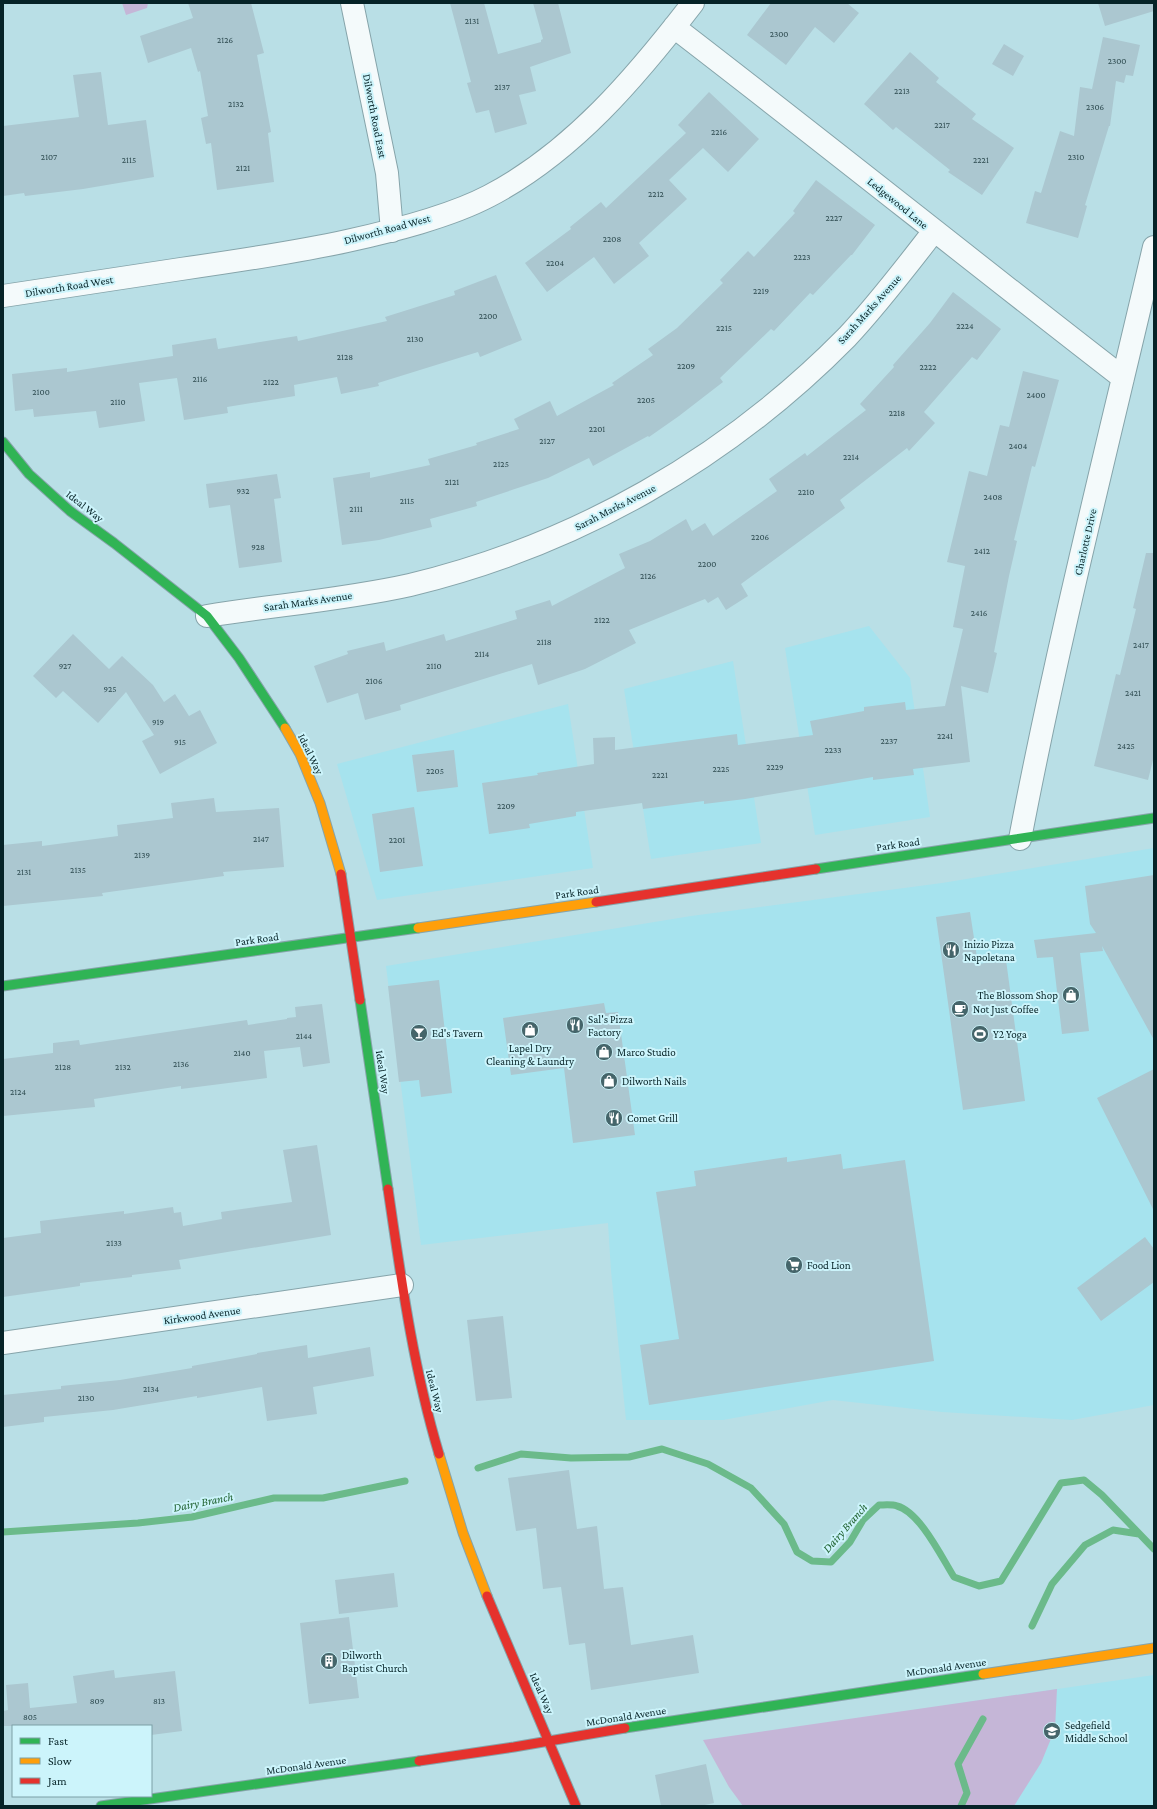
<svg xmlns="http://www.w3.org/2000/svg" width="1157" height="1809" font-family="'Crimson Pro',serif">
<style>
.built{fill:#a6e3ee}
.green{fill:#c5b6d7}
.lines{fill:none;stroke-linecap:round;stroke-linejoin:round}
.stream{stroke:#6bba8a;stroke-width:7}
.building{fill:#abc7d0}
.street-casing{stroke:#86a4aa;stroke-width:24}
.fast-casing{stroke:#86a4aa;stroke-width:11}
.slow-casing{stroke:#86a4aa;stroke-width:11}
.jam-casing{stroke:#86a4aa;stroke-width:11}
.street{stroke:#f4fafb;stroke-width:22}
.fast{stroke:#30b455;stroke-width:9}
.slow{stroke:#ff9f0a;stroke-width:9}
.jam{stroke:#e5322d;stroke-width:9}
.labels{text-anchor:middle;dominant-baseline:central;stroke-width:4;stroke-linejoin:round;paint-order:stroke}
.number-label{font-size:9px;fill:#2f4c51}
.street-label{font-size:11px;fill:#062327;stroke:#ccf4fb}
.poi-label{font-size:11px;fill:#062327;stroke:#ccf4fb;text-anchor:start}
.water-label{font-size:12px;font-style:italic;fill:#236434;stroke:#ccf4fb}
</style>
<rect width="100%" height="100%" fill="#b9dfe6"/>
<path class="built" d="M869,626l41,52 20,139 -115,18 -30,-187z
M733,661l28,182 -110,16 -27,-170z
M568,704l25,164 -216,32 -40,-136z
M1154,848v557l-82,15 -130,-8 -109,-12 -110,20h-97l-15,-149 -3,-48 -187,22 -35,-279 305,-50 251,-33z
M1154,1675v131h-194l-13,-101z"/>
<path class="green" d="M122,3h26l-1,5 -21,7z
M1057,1689l-2,40 -14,34 -27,43h-271l-14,-19 -26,-47z"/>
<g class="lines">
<path class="stream" d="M478,1468l43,-14 50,4 58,-1 33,-8 46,15 43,24 33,36 13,28 15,9 19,1 19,-20 13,-22 16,-15c5,0 13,-1 18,1 23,6 45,52 57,71l25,9 22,-5 60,-98 23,-3 18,15 52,54
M3,1532l135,-9 54,-6 82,-19h49l82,-17
M1032,1626l20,-42 33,-39 28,-15 26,4
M961,1806l6,-13 -9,-29 25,-45"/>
</g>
<path class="building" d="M188,3h63l13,50 -7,2 14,77 -3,1 6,49 -57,8 -6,-47 -5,1 -5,-26 7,-2 -8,-45 -2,1 -7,-24 -43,15 -8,-27 53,-18z
M450,3h34l14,51 43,-12v-2l2,-1 -10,-36h25l13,50 -41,14 6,24 -17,4 8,29 -32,9 -6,-23 -13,3 -9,-30 4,-1z
M771,3h76l12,10 -25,30 -19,-16 -29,38 -39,-30z
M1098,3h56v8l-49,15z
M1103,37l37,8 -7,31 -7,-1 -2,8 -8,-2 -6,45h-1l-24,79 2,1 -9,32 -52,-15 9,-32 6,2 19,-62 14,5 6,-49 12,2z
M1004,44l20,12 -11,20 -21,-12z
M910,52l29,26 -3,4 40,32 -4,5 42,29 -32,47 -34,-23 2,-2 -54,-43 -3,3 -29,-26z
M101,72l7,53 38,-5 8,57 -71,12 -58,7 -1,-3 -21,3v-70l76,-9 -6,-42z
M709,92l50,47 -31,33 -25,-24 -34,32 18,19 -48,44 10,13 -35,28 -20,-27 -47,35 -22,-29 46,-34 -1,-2 31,-25 5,6 80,-75 -8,-8z
M816,180l59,45 -23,30h-1l-38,40 -3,-2 -36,38 -3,-2 -51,49 3,4 -44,34 -30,21 -1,-1 -55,30 -4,-8 -41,20 -72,24 1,4 -47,13 2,8 -53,13 -37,5 -9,-67 37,-6v6l60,-13 -2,-6 49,-14 -1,-2 43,-14 -5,-10 36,-18 7,15 57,-31 -2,-2 41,-28 -5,-6 29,-21 46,-45 -3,-3 28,-29 6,6 41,-44 -2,-2z
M496,275l26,65 -42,17 -2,-5 -100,31 1,3 -38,8 -4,-17 -43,8 1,11 -68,11 1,6 -44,7 -7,-42 -38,5 6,38 -46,7 -3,-17 -62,6 -1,-8 -18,2 -3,-37 55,-6v4l106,-16 -1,-11 44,-7 2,11 79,-13 1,5 89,-20 -2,-4 70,-22 -1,-4z
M953,292l48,37 -24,31 -5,-3 -48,55 11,11 -26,28 -2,-3 -67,52 5,8 -104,76 7,12 -22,14 -8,-13 -10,6 -3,-4 -76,31 7,13 -51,26 -47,16 -6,-21 -132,41 1,5 -36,10 -7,-27 -31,10 -13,-37 34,-12 -1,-3 37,-9 2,9 58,-17 2,7 71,-22 -2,-8 35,-11 2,6 73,-38 -6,-14 31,-13 36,-22 6,12 13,-8 8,13 64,-45 -8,-12 36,-26 2,3 59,-46 -6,-6 34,-37 -1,-2 37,-42z
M1023,371l36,9 -24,87 -3,-1 -18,74 3,1 -8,35 -15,76 3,1 -9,40 -27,-7 9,76 -57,7 1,6 -41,5v-3l-128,22 -41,5v-3l-61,8 -1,-6 -66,9v4l-47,8 1,4 -41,6 -7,-51 56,-8 -1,-2 57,-9 -1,-26 22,-1v13l122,-16 1,11 75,-10 -3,-14 54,-10v-4l41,-5 1,8 39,-4 18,-77 -10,-2 12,-61 -18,-4 7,-29 15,-62 18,5 13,-51 9,2z
M277,474l4,24 -7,1 8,63 -43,6 -9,-63 -21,3 -3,-24z
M1146,553h8v203l-6,24 -54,-14 22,-92 4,1 16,-66 -3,-1z
M73,634l36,35 13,-13 31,29 11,17 11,-8 14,22 11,-6 17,33 -57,31 -18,-33 12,-6 -28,-43 -28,31 -35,-32 -7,7 -23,-22z
M454,750l4,37 -41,5 -5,-37z
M214,798l2,14 63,-4 5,59 -61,5 1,4 -122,17 1,3 -100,10v-61l39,-4v5l76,-10 -1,-11 56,-7 -2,-15z
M414,807l9,59 -43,6 -8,-58z
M1154,875v165l-52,-94 1,5 -23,2 9,78 -27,3 -9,-77 -16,1 -3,-18 62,-7 -6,-9 -5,-38z
M970,912l8,52 28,-4 19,141 -62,9 -27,-193z
M439,980l13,113 -31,4 -2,-17 -20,2 -11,-96z
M604,1003l2,10 12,-1 17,123 -62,8 -9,-75 -53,7 -8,-57z
M322,1004l8,59 -27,4 -3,-20 -36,4 3,27 -86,11v-3l-87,13 1,8 -92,9v-57l50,-6v-10l26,-3 1,5 167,-25 1,5 39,-6v-1l9,-1 -1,-10z
M1154,1069v142l-57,-113z
M317,1145l14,90 -152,25 2,9 -49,6v2l-52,6v3l-77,11v-59l38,-5 -1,-12 84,-10v3l49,-7 1,6 7,-1 2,14 39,-7 -1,-7 71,-10 -9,-52z
M841,1154l2,15 62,-9 29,201 -285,44 -9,-60 39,-6 -23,-147 40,-6 -2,-15 93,-14v5z
M1145,1237l9,12v33l-53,39 -24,-33z
M503,1316l9,82 -36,3 -9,-81z
M307,1345l1,13 62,-11 4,29 -61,11 4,27 -50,7 -5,-34 -65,11v-2l-84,14 -69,7v5l-41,5v-32l58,-6v-3l59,-6 72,-12v-2l65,-12v-1z
M569,1470l8,59 20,-3 7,63 19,-2 8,58 62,-10 6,38 -108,17 -6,-47 -16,2 -8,-58 -18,2 -7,-61 -20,3 -8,-53z
M394,1573l4,34 -59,7 -4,-34z
M349,1617l10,81 -50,6 -9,-81z
M114,1670l1,8 60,-7 7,60 -31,4v-9h-148v-15l5,-1 -2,-25 22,-2 2,25 47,-5 -4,-27z
M706,1764l8,39 -14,3h-39l-6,-31z"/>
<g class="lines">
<defs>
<path id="street" d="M352,3l35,170 5,58
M674,27c151,116 299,235 449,351
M3,296c59,-9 119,-18 178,-27 56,-8 111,-16 166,-28 45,-10 102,-24 142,-45 84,-44 147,-119 204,-193
M207,616c68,-11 136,-16 203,-31 166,-40 317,-126 437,-248 31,-33 59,-70 87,-106
M1020,839c38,-199 88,-395 134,-592
M3,1343l399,-58"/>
<path id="fast" d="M3,442l26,32 41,37 44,32 93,73 32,42 46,70
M816,869l338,-51
M3,986l415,-58
M360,1000l28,189
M625,1728l358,-54
M101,1806l318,-45"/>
<path id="slow" d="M285,728l15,26 20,49 21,71
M418,928l178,-26
M439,1454l24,79 24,63
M983,1674l171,-26"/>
<path id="jam" d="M341,874l19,126
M596,902l220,-33
M388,1189c13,89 25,178 51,265
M487,1596l89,210
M419,1761l95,-14 111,-19"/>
</defs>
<use href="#street" class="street-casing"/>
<use href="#fast" class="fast-casing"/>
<use href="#slow" class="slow-casing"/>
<use href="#jam" class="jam-casing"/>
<use href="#street" class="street"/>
<use href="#fast" class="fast"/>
<use href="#slow" class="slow"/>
<use href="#jam" class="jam"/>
</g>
<defs>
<symbol id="restaurant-disc" viewBox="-11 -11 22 22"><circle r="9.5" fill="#45656a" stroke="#ccf4fb"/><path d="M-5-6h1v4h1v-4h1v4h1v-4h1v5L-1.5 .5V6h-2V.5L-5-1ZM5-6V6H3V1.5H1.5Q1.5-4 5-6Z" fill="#fff"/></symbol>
<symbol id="shop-disc" viewBox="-11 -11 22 22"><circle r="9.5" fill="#45656a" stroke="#ccf4fb"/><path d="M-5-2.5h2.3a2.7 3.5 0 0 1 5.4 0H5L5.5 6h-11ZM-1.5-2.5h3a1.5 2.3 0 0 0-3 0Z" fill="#fff"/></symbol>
<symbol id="cafe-disc" viewBox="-11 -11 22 22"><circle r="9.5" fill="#45656a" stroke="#ccf4fb"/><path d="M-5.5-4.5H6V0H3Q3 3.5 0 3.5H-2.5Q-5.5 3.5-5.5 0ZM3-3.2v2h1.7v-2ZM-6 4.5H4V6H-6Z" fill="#fff"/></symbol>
<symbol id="bar-disc" viewBox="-11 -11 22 22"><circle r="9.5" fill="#45656a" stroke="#ccf4fb"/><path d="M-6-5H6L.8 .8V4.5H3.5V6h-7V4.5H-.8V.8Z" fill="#fff"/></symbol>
<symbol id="stadium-disc" viewBox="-11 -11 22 22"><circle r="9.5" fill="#45656a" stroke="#ccf4fb"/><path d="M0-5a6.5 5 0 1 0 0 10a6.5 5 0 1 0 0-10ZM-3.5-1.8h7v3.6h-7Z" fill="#fff"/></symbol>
<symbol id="supermarket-disc" viewBox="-11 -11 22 22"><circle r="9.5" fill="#45656a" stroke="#ccf4fb"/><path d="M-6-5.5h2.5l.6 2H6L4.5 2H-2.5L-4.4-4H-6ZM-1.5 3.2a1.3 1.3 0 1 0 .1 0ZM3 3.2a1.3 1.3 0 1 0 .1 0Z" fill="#fff"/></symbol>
<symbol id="building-disc" viewBox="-11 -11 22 22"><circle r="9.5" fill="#45656a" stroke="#ccf4fb"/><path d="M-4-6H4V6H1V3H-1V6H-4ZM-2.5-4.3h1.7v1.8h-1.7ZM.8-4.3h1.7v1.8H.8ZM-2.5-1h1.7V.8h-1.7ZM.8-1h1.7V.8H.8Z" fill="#fff"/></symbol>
<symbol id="school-disc" viewBox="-11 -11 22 22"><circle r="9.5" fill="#45656a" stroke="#ccf4fb"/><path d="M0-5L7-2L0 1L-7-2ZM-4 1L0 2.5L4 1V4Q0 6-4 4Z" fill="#fff"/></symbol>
</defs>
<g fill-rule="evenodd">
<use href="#restaurant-disc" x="941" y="940" width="20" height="20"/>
<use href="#shop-disc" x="1061" y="985" width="20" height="20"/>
<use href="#cafe-disc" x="950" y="999" width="20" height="20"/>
<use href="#restaurant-disc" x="565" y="1015" width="20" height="20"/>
<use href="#shop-disc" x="520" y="1020" width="20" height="20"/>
<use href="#bar-disc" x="409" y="1023" width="20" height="20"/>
<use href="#stadium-disc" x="970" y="1024" width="20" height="20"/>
<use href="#shop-disc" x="594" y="1042" width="20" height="20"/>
<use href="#shop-disc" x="599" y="1071" width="20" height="20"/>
<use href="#restaurant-disc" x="604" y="1108" width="20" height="20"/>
<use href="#supermarket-disc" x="784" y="1255" width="20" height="20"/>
<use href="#building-disc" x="319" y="1651" width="20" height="20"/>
<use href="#school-disc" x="1042" y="1721" width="20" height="20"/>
</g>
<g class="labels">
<g class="number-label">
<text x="472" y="21">2131</text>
<text x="779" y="34">2300</text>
<text x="225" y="40">2126</text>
<text x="1117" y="61">2300</text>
<text x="502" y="87">2137</text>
<text x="902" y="91">2213</text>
<text x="236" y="104">2132</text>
<text x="1095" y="107">2306</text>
<text x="942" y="125">2217</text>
<text x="719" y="132">2216</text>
<text x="49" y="157">2107</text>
<text x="1076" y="157">2310</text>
<text x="129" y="160">2115</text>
<text x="981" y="160">2221</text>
<text x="243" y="168">2121</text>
<text x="656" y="194">2212</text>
<text x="834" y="218">2227</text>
<text x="612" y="239">2208</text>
<text x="802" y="257">2223</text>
<text x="555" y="263">2204</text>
<text x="761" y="291">2219</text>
<text x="488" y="316">2200</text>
<text x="965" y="326">2224</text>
<text x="724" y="328">2215</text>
<text x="415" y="339">2130</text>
<text x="345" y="357">2128</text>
<text x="686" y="366">2209</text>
<text x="928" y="367">2222</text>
<text x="200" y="379">2116</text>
<text x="271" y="382">2122</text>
<text x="41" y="392">2100</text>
<text x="1036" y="395">2400</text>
<text x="646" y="400">2205</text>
<text x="118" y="402">2110</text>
<text x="897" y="413">2218</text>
<text x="597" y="429">2201</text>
<text x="547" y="441">2127</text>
<text x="1018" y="446">2404</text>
<text x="851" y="457">2214</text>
<text x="501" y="464">2125</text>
<text x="452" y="482">2121</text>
<text x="243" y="491">932</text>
<text x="806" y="492">2210</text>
<text x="993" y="497">2408</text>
<text x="407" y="501">2115</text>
<text x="356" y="509">2111</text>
<text x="760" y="537">2206</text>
<text x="258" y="547">928</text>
<text x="982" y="551">2412</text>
<text x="707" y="564">2200</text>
<text x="648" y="576">2126</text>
<text x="979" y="613">2416</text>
<text x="602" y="620">2122</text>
<text x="544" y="642">2118</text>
<text x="1141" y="645">2417</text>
<text x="482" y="654">2114</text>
<text x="65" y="666">927</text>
<text x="434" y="666">2110</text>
<text x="374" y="681">2106</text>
<text x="110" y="689">925</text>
<text x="1133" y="693">2421</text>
<text x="158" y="722">919</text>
<text x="945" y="736">2241</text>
<text x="889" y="741">2237</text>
<text x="180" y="742">915</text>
<text x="1126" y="746">2425</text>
<text x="833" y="750">2233</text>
<text x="775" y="767">2229</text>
<text x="721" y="769">2225</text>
<text x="435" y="771">2205</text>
<text x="660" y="775">2221</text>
<text x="506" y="806">2209</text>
<text x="261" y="839">2147</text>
<text x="397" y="840">2201</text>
<text x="142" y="855">2139</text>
<text x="78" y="870">2135</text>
<text x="24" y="872">2131</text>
<text x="304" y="1036">2144</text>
<text x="242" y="1053">2140</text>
<text x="181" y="1064">2136</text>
<text x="63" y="1067">2128</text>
<text x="123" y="1067">2132</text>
<text x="18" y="1092">2124</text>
<text x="114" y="1243">2133</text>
<text x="151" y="1389">2134</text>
<text x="86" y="1398">2130</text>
<text x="97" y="1701">809</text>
<text x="159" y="1701">813</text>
<text x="30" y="1717">805</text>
</g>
<g class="street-label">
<text transform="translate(375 116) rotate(79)">Dilworth Road East</text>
<text transform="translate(898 203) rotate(39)">Ledgewood Lane</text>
<text transform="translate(387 229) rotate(-15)">Dilworth Road West</text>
<text transform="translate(69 286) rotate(-9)">Dilworth Road West</text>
<text transform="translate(869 309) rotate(-48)">Sarah Marks Avenue</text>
<text transform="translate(85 506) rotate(38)">Ideal Way</text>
<text transform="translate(615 507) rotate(-27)">Sarah Marks Avenue</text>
<text transform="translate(1085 542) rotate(-77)">Charlotte Drive</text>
<text transform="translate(308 601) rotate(-8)">Sarah Marks Avenue</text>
<text transform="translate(311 754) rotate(64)">Ideal Way</text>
<text transform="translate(898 844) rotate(-8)">Park Road</text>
<text transform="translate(577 892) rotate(-8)">Park Road</text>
<text transform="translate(257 939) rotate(-8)">Park Road</text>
<text transform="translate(383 1072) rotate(81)">Ideal Way</text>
<text transform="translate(202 1315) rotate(-8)">Kirkwood Avenue</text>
<text transform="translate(435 1391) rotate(76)">Ideal Way</text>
<text transform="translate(946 1667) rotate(-8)">McDonald Avenue</text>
<text transform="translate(542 1693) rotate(66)">Ideal Way</text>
<text transform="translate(626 1716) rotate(-9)">McDonald Avenue</text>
<text transform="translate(306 1765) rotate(-8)">McDonald Avenue</text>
</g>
<g class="poi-label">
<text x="964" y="944">Inizio Pizza<tspan x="964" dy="13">Napoletana</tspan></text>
<text x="1058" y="995" text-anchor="end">The Blossom Shop</text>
<text x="973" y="1009">Not Just Coffee</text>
<text x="588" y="1019">Sal's Pizza<tspan x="588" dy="13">Factory</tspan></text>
<text x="432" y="1033">Ed's Tavern</text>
<text x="993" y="1034">Y2 Yoga</text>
<text x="530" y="1048" text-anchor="middle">Lapel Dry<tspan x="530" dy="13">Cleaning &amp; Laundry</tspan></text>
<text x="617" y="1052">Marco Studio</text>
<text x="622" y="1081">Dilworth Nails</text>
<text x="627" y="1118">Comet Grill</text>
<text x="807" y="1265">Food Lion</text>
<text x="342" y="1655">Dilworth<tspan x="342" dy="13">Baptist Church</tspan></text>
<text x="1065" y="1725">Sedgefield<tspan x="1065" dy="13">Middle School</tspan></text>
</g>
<g class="water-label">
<text transform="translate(203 1502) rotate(-11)">Dairy Branch</text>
<text transform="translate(845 1528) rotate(-49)">Dairy Branch</text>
</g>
</g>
<rect width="1157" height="1809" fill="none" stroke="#062327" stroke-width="8"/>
<rect x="12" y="1725" width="140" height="72" fill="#ccf4fb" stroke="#7da0a6"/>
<rect x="20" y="1738" width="20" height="6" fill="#30b455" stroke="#7da0a6"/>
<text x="48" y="1745" font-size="12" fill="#062327">Fast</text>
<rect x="20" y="1758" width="20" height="6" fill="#ff9f0a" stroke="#7da0a6"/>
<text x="48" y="1765" font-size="12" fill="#062327">Slow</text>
<rect x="20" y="1778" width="20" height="6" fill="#e5322d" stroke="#7da0a6"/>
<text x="48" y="1785" font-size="12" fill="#062327">Jam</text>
</svg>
